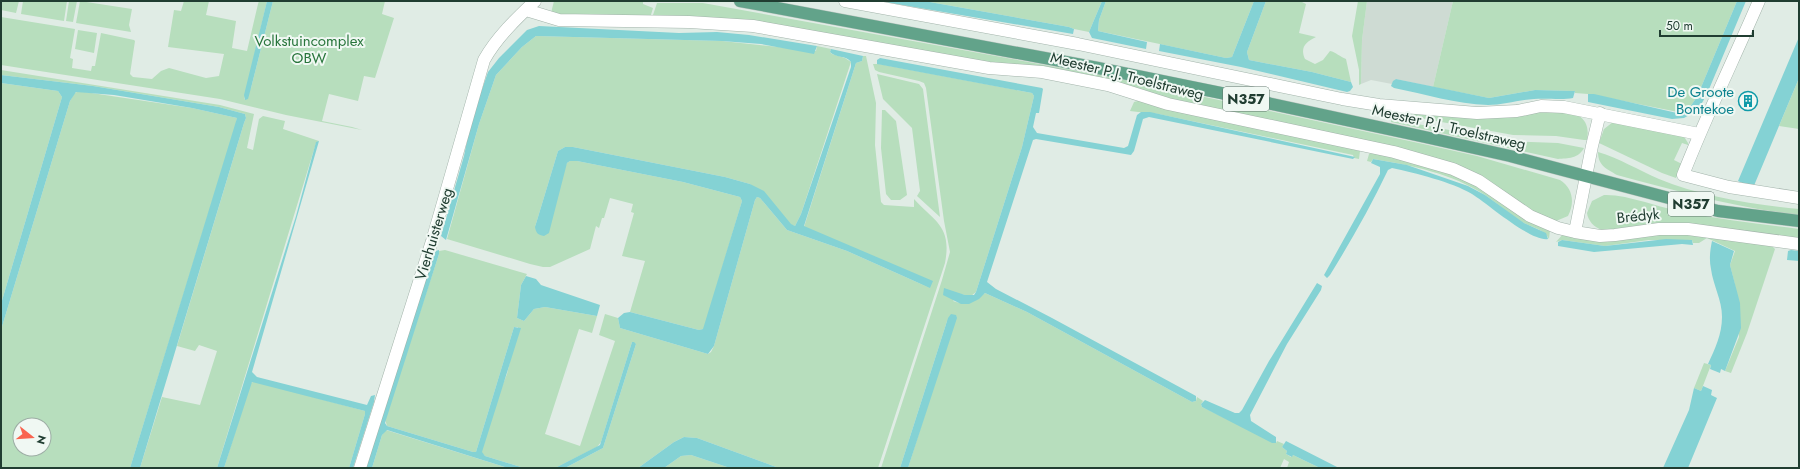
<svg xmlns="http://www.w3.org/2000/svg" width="1800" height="469" font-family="Jost,sans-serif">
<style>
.built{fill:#cedbd3}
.green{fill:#b7debd;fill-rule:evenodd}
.water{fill:#84d2d4}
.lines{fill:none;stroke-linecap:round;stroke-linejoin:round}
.minor-casing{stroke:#a3b4ab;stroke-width:13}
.major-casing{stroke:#c1c9c5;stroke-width:13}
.minor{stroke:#fff;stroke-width:12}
.major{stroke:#62a38a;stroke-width:12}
.labels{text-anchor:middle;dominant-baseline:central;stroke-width:4;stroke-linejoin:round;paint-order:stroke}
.shield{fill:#f0f8f3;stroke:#5e756b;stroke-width:1}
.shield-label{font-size:14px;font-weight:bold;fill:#203d31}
.park-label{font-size:15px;fill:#28753c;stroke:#f0f8f3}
.street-label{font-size:15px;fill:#203d31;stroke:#f0f8f3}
.culture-label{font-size:15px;fill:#0d838f;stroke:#f0f8f3;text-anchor:end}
</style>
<rect width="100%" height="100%" fill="#e0ece5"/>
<path class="built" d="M1367,1h86l-20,86 -37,-8 -4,5 -21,-4 -10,4 1,-44z"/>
<path class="green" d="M1,1h18l-3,12 -15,-3z
M23,1h44l-3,20 -43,-7z
M69,1h8l-4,21 -7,-1z
M80,1l52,8 -3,16 2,7 -55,-9z
M184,1h25l-3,14 30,6 -4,27 15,3 11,-47 1,-3h8l-23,99 7,-12 22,-87h112l-3,13 12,4 -19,60 -11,-2 -6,25 -29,-7 -7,27 30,6 10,3 -76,-15 -66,-16 -219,-34v-48l74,12 -5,29 3,1 -1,9 19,3 1,-5h3l6,-33 33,7 1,1 -5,33 3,3 19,2 9,-8 8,-3 37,10 13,-2 5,-22 -56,-7 6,-37 7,1z
M554,1h89v3l10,4 -3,10 -84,-3 -15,-2z
M924,1h178l-13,31 -15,-3 -5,-2z
M1106,1h148l-22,56 -6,1 -128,-27 1,-11z
M1266,1h34l6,3 -7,29 17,4c-11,5 -16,11 -11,22l10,5 8,-4 7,-9c6,1 10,6 16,8l5,23 -39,-10 -63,-12 -2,-8z
M1358,1h9l-5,39 -1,44 -2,1v-15l-7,-34z
M1453,1h284l-40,96 -10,14 -4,2 -95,-19 -13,-1v-2l-40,-1 -46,8 -56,-11z
M657,3h46l414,75 311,67 49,11 83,24c13,8 15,23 8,36l-12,5 -25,-11 -49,-33 -481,-113 -349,-46z
M78,30l19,3 -3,20 -19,-4z
M536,36l186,5 94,10 1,-5 14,3 -1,3 2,2 13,4 6,4 -50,152 -6,12 -4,-1 -41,-41 -25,-7 -152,-30h-8l-7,4 -23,76 32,-64 3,-2h7l106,21 57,15 2,4 -38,128 -5,1 -69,-18 15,-51 -23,-5 12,-43 -3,-1 2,-8 -23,-6 -6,20h-2l-3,10 -3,-2 -6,23 -40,18h-7l-13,-3 -83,-25 32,-115 17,-49 26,-28z
M863,56h3l10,47 -1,42 6,57 3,3 30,2v-8c21,23 38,27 31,64l-67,205h-99l-82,-30 -13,-1 -10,5 -36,26h-73l38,-20 33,-104 -4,-2 -31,100 -4,5 -42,21h-31l-39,-12 -3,-3v-4l19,-60 6,-15 11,-47h-4l-38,125h-3l-86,-26 -2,-7 54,-165v-3l6,-1 82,24 -6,11 -4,33 7,3 10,-12 11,-2 52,9 -5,17 -13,-4 -34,105 35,12 35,-105 -16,-6 6,-21 13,4 2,10 88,26 3,-2 3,-6 41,-146 2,-3 3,1 27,32 60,21 83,37 -126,-61 52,-164 6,-2z
M873,64h6l153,29 2,3 -12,51 -46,145 -5,4 -12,-2 -6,7c14,5 21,1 32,-8l42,19 165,90 4,-1 1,-4 6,4 -2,3 1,3 74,36 1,-2 7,3 -2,3 5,4 -1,3 5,3 2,-2 27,13h-33l2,-6 -5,-3 -4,9h-372l22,-70 18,-80 -48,150h-19l61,-188 8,-28 -6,-31 -18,-133 -2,-5 -5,-2 -40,-9 -4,-2z
M1,70l219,35 34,9 -7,34 6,2 6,-31 4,-3 22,5 -2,8 36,12 -3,2 -99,325h-77l22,-71 38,8 17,-54 -18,-6 -4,6 -18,-5 67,-223 2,-5 -1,-4 -26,-7 -126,-21 -92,-11z
M877,74l42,10 4,5 17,128 -23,-21 3,-5 -8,-63 -29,-29z
M1799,78v51l-20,-3z
M1,83l57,8 4,6 -61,207z
M78,91l114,17 45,10 -1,6 -106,344h-129v-138l69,-229 4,-7zM20,425h24v24h-24z
M1141,100l219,51 -1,8 -5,-1 -1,-3 -190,-40c-11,-3 -22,-2 -33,-4l4,-9z
M1370,109l183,1 25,5c9,6 11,14 9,25h-3l-28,-4 -43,-1z
M882,110h3l11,11 11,74 -7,5h-9l-5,-6 -5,-46z
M1391,119l117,22 50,2 26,5c-6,11 -16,10 -26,11l-167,-37z
M1613,122l70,13 5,8v2l-6,-2 -8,17 8,4 -6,14 -14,-5 -63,-30 5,-14z
M1373,152l90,25 87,53 -1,9c-5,-10 -17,-11 -27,-17 -12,-8 -24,-18 -37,-27 -32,-21 -74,-30 -112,-36l-2,3 -4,-1 2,-7z
M1598,152c21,6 40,18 61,27 41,17 95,26 140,30v6c-63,-7 -122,-24 -182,-40 -10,-6 -19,-9 -19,-23z
M1604,195c23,-1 56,13 80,17 38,8 77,12 115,17v10l-197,-9c-8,-3 -14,-9 -15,-17l5,-12z
M1681,233l91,13 3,3 -28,84 -16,40 -6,-2 14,-34 -4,-52 -5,-20 5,-14 -28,-13 -8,5h-6l-1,-3h-43l-44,6 -43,-6 -6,2 7,-8z
M1704,363l7,2 -10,26 -7,-3z
M254,381l111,30v3l-16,54h-125l26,-84z
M386,430l122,38h-136l10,-33z
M691,455l39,13h-66l17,-12z"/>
<path class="water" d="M267,1h6l-22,87 -3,11 -3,1 -1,-5z
M879,1h45l145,26 5,2 -1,5z
M1102,1h4l-7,19 -1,11 49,11 -1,7 -54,-11 -3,-6z
M1254,1h12l-19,51 2,8 63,12 39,10 2,5 -3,4 -3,1 -106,-25 -82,-16 1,-7 66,14 6,-1z
M1737,1h9l-39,93 -9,16 -14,8 -12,1 -84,-17v-8h6l83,19 10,-2 10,-14z
M539,26l140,7 38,-1 32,3 68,11 -3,8 -53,-10 -39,-3 -186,-5 -14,11 -26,28 -17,49 -33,116 -5,-4 23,-80 7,-35 17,-49 11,-14 28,-28z
M1799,37v41l-46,110 -15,-7z
M831,49l32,7 -1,5 -6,2 -52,163 129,55 -3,7 -83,-37 -60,-21 -27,-32 -3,-1 -2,3 -41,146 -6,8 -88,-26 -2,-10 6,-5 6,-1 69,18 4,-1 39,-128 -2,-4 -57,-15 -106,-21h-7l-3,2 -18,70 -5,3c-6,-1 -8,-3 -9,-9l23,-76 7,-4h8l152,30 25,7 14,7 27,33 4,2 6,-12 50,-147v-5c-5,-7 -16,-4 -21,-10z
M880,58l162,30 1,1 -4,24h-3l-3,14 4,6 87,15 4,-2 9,-31 4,-3h9l205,45 -2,2 -204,-42 -6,2 -9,32 -3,4 -95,-16 -3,1 -46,142 9,7 56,29 144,78v5l-4,1 -165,-90 -42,-19 -6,6 -10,5h-8l-18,-9 1,-7 21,7h9l2,-3 46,-145 12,-51 -2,-3 -155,-29v-4z
M1,75l92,11 126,21 26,7 1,4 -2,5 -104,345h-10l107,-350 -45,-10 -78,-13 -38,-3 -6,9 -69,229v-26l61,-207 -4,-6 -57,-8z
M1396,79l93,19 46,-8 40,1 -2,7c-9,2 -28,0 -39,1 -16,1 -31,6 -46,6 -32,-1 -63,-11 -94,-17l-3,-2 2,-5z
M319,141l-67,231 5,5 110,28 4,-9 4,-1 -1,7 -21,66h-4l16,-54v-3l-113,-29 -28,86h-7l79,-252 20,-74z
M1373,159l34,6 61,21 17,9 39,28 22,10 2,6c-17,3 -60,-35 -76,-45 -20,-12 -57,-21 -80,-26l-4,2c-17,36 -37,71 -58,105l-3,3 -3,-3 56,-101v-7l-9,-4z
M1666,239l26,1 1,5 -11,-1 -88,8 -36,-6v-4l4,-2 43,6z
M1712,241l22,10 -4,14 10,38 1,25 -16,43 -4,-2 -1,4 -10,-4 1,-4 -3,-1c7,-15 14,-30 14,-47 0,-17 -9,-32 -11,-48 -2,-9 -1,-19 1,-28z
M439,250v4l-54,169 2,3 86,26h3l38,-125 7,1 -39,124 3,4 39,12h-16l-121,-38 -5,5 -10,33h-8l71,-217z
M1791,250l8,1v10l-12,-1 1,-9z
M526,276l10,3 5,6 59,20 -3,11 -52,-9 -11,2 -10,12 -7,-3 4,-33z
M1317,283l5,3 -1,4 -34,54 -37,71 1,6 25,16v6h-4l-70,-36 -1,-3 4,-4 30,13h4l3,-3 27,-49z
M951,314l5,1 1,3 -49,150h-8l48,-150z
M632,342h2l2,2 -33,104 -38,20h-10l45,-23z
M1703,386l9,4 -1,5 6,3 -29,70h-25l26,-58 5,-22 7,3z
M684,437l13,1 82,30h-49l-39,-13 -10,1 -17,12h-26l36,-26z
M1286,441l53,27h-19l-27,-13 -1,2 -6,-3 1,-3 -5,-4z"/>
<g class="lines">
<defs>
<path id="minor" d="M845,1l233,43 264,55 37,6 98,8 40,-2 24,-5 23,1 135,27
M1759,1c-25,58 -53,115 -76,174l46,12 70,11
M526,10l33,10 130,2 64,4 236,42 53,4 66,13 60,19 226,48 59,17 26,12 51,35 28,12 17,4 25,4 15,-1 44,-6h29l111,15
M1575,232l17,-86 8,-33
M360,468l72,-227 52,-181c13,-23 32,-41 51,-59"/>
<path id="major" d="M740,1l358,67 123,25 204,44 85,19 208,55 81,10"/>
</defs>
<use href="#minor" class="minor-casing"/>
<use href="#major" class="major-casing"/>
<use href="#minor" class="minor"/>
<use href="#major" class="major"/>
</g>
<defs>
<symbol id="building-ring" viewBox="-11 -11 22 22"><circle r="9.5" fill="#f0f8f3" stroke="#0f9aa8" stroke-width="1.5"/><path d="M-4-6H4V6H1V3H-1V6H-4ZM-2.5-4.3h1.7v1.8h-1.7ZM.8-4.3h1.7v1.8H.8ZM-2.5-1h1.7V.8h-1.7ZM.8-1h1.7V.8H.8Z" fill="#0f9aa8"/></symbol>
</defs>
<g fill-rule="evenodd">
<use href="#building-ring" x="1737" y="90" width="22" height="22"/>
</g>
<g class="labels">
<g class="shield">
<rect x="1223" y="87" width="46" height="24" rx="3"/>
<rect x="1668" y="192" width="46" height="24" rx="3"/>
</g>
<g class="shield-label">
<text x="1246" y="99">N357</text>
<text x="1691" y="204">N357</text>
</g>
<g class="park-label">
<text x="309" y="41">Volkstuincomplex<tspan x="309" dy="17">OBW</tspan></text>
</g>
<g class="street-label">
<text transform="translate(1127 76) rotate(14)">Meester P.J. Troelstraweg</text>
<text transform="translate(1449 127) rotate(13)">Meester P.J. Troelstraweg</text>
<text transform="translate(1638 216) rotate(-6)">Brédyk</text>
<text transform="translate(434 234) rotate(-73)">Vierhuisterweg</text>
</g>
<g class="culture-label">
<text x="1734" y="92">De Groote<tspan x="1734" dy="17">Bontekoe</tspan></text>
</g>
</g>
<rect width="1800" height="469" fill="none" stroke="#203d31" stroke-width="4"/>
<g transform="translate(32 437) rotate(107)"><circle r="19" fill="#f0f8f3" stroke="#9dada5"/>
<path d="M0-3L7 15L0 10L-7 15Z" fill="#f96450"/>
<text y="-6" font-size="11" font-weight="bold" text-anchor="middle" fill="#203d31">N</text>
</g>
<path d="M1660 30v6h93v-6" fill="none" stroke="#203d31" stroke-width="2"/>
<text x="1666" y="30" font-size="12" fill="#203d31" stroke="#f0f8f3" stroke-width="3" paint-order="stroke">50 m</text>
</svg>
